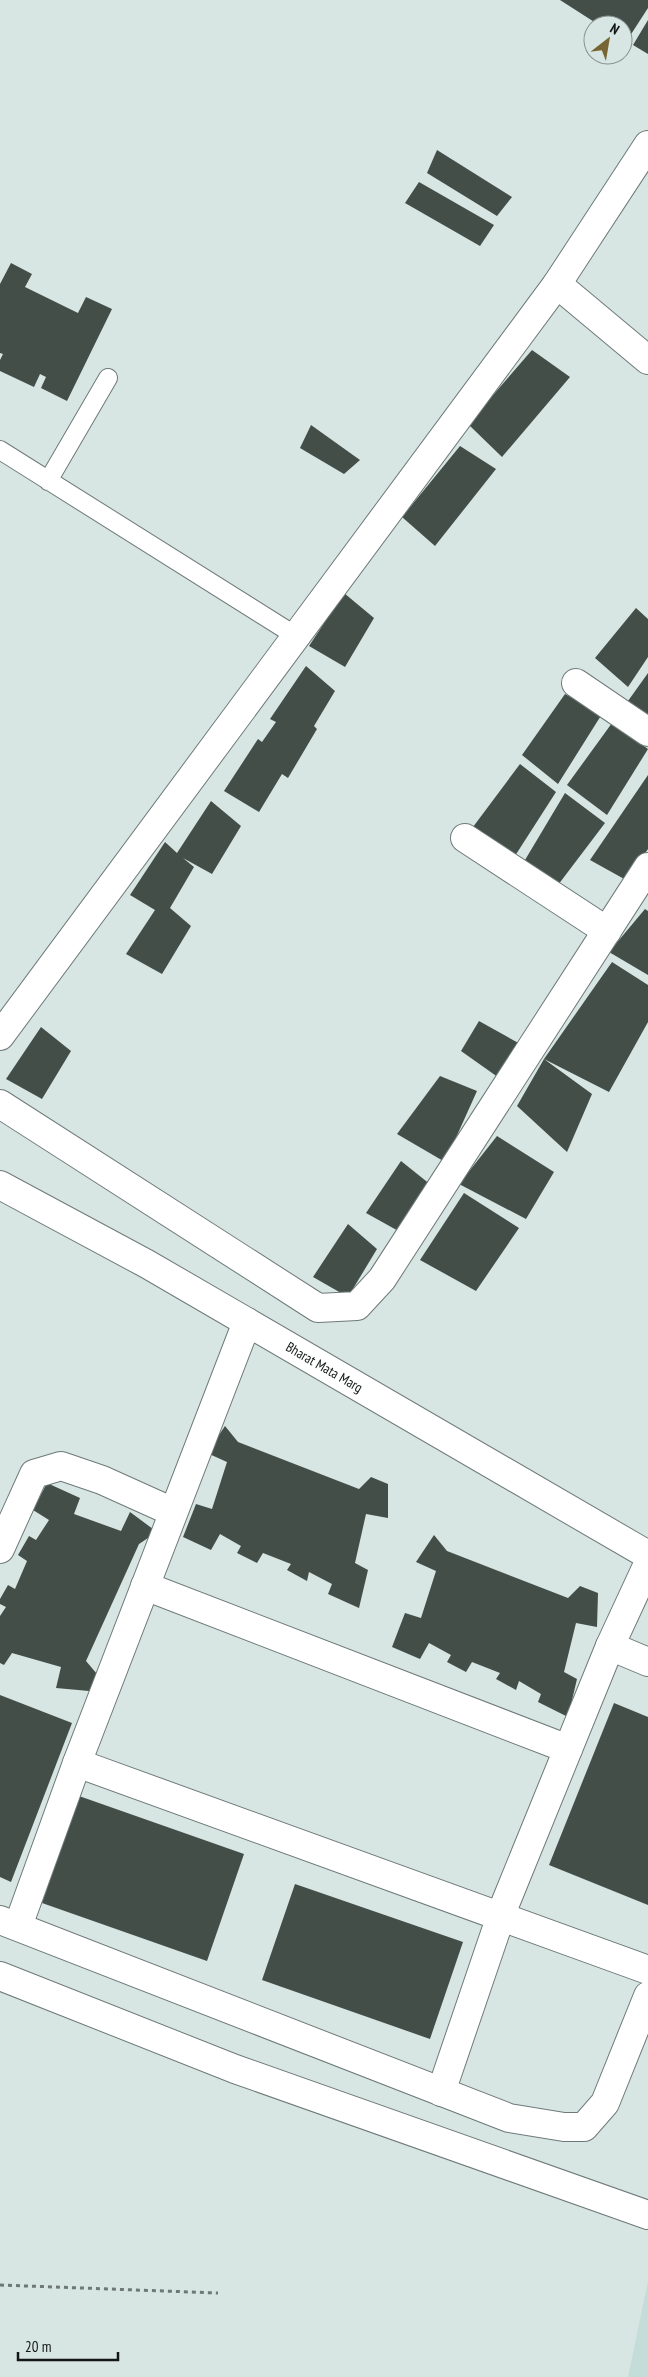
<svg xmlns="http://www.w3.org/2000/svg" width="648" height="2377" font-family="'PT Sans Narrow',sans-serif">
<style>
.built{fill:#c5ddd9}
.building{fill:#434e49}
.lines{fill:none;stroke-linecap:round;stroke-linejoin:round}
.service-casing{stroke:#6e7a79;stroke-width:20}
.minor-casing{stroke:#6e7a79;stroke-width:30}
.path{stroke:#6e7876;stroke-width:3;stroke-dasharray:4 4;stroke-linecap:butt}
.service{stroke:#fff;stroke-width:18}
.minor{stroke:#fff;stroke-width:28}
.labels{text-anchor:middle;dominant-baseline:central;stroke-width:5;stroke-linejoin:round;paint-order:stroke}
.street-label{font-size:14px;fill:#121716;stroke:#d7e5e3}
</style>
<rect width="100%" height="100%" fill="#d7e5e3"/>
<path class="built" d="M648,2281v96h-20z"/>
<path class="building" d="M560,0h88v8l-22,34 -3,-2v-15h-24z
M648,20v34l-15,-9z
M437,150l75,47 -15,19 -70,-43z
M419,182l75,43 -14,21 -75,-43z
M11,263l21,11 -7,13 53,26 8,-16 26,12 -45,92 -26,-13 5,-11 -6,-3 -6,13 -34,-16v-11l3,-6 -3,-1v-69z
M532,350l38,27 -68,80 -34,-33z
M311,425l49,35 -16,14 -44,-26z
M460,446l36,23 -61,77 -33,-29z
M344,593l30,25 -29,49 -36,-21z
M636,608l12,11v38l-20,30 -33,-29z
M306,666l29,25 -21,35 3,3 -29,49 -6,-4 -23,38 -35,-21 34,-52 4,3 14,-20 -6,-3z
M648,673v41l-20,-13z
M565,694l37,20 -44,70 -36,-29z
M612,723l36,26 -41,66 -40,-30z
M520,764l36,28 -43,67 -43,-28z
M648,775v74l-22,31 -36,-20z
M565,793l40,30 -47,62 -33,-25z
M211,801l30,25 -29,48 -29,-16 11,9 -24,41 21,18 -29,48 -36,-20 29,-44 -25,-15 35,-53 12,11z
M645,909l3,2v64l-39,-23z
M612,962l36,23v37l-39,70 -65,-33z
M479,1021l43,24 -20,35 -41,-29z
M41,1027l30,24 -29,48 -36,-20z
M544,1059l48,35 -25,58 -50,-46z
M440,1076l37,15 -32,71 -48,-28z
M497,1136l57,36 -28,47 -67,-35z
M401,1161l30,24 -29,48 -36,-20z
M464,1193l55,35 -43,63 -56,-31z
M348,1224l29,25 -29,48 -35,-20z
M225,1426l13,16 121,47 12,-12 17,7v34l-22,-4 -11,49 13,7 -9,38 -31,-14 4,-10 -23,-12 -2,9 -20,-11 4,-6 -28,-11 -6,10 -20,-10 4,-7 -21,-12 -9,16 -28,-13 13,-33 16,5 15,-47 -20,-9z
M47,1483l33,15 -6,16 47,17 9,-19 27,20 -18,12 -53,117 11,13 -8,17 -33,-3 5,-21 -49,-14 -8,12 -4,-2v-47l6,-9 -6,-3v-5l8,-14 7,4 12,-28 -9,-6 11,-19 7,4 13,-20 -16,-10z
M434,1535l13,16 121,47 12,-12 18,7 -1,34 -21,-4 -12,49 13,7 -9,38 -30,-15 3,-8 -22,-13 -3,9 -20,-11 4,-6 -28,-11 -6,10 -19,-10 4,-7 -22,-12 -9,16 -28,-12 13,-34 16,5 15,-47 -20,-9z
M0,1695l72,28 -61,159 -11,-5z
M614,1703l34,14v188l-99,-40z
M79,1796l165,58 -37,107 -165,-58z
M295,1884l168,58 -33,97 -168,-59z"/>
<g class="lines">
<defs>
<path id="service" d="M0,450l296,186
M48,481l60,-103"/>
<g id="minor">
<path d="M557,284l91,76"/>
<path d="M576,683l72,49"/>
<path d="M465,838l142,93"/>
<path d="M0,1036l557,-752 91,-139"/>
<path d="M0,1104l318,204 39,-2 25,-27 266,-412"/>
<path id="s1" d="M0,1185l147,79 501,291"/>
<path d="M0,1549l34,-75 27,-8 41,14 71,32"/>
<path d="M648,1564l-38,82 38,16"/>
<path d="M145,1586l423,163"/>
<path d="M77,1763l571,207"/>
<path d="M0,1920l509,198 55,9h20l21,-24 43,-107"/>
<path d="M18,1926l59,-163 170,-441"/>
<path d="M0,1976l235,93 413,146"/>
<path d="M441,2092l64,-188 105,-258"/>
</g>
</defs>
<use href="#service" class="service-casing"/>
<use href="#minor" class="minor-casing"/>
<path class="path" d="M0,2285l218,8"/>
<use href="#service" class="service"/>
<use href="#minor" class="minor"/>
</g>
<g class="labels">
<g class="street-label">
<text stroke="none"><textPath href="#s1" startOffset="372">Bharat Mata Marg</textPath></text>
</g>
</g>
<g transform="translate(608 40) rotate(31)"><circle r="24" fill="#d7e5e3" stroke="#889391"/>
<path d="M0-4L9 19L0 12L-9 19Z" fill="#776533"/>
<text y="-8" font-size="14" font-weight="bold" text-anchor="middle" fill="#121716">N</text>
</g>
<path d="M18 2352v8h100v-8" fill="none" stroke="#121716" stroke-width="2.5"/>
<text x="25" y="2352" font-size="15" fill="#121716" stroke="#d7e5e3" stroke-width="4" paint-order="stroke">20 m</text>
</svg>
